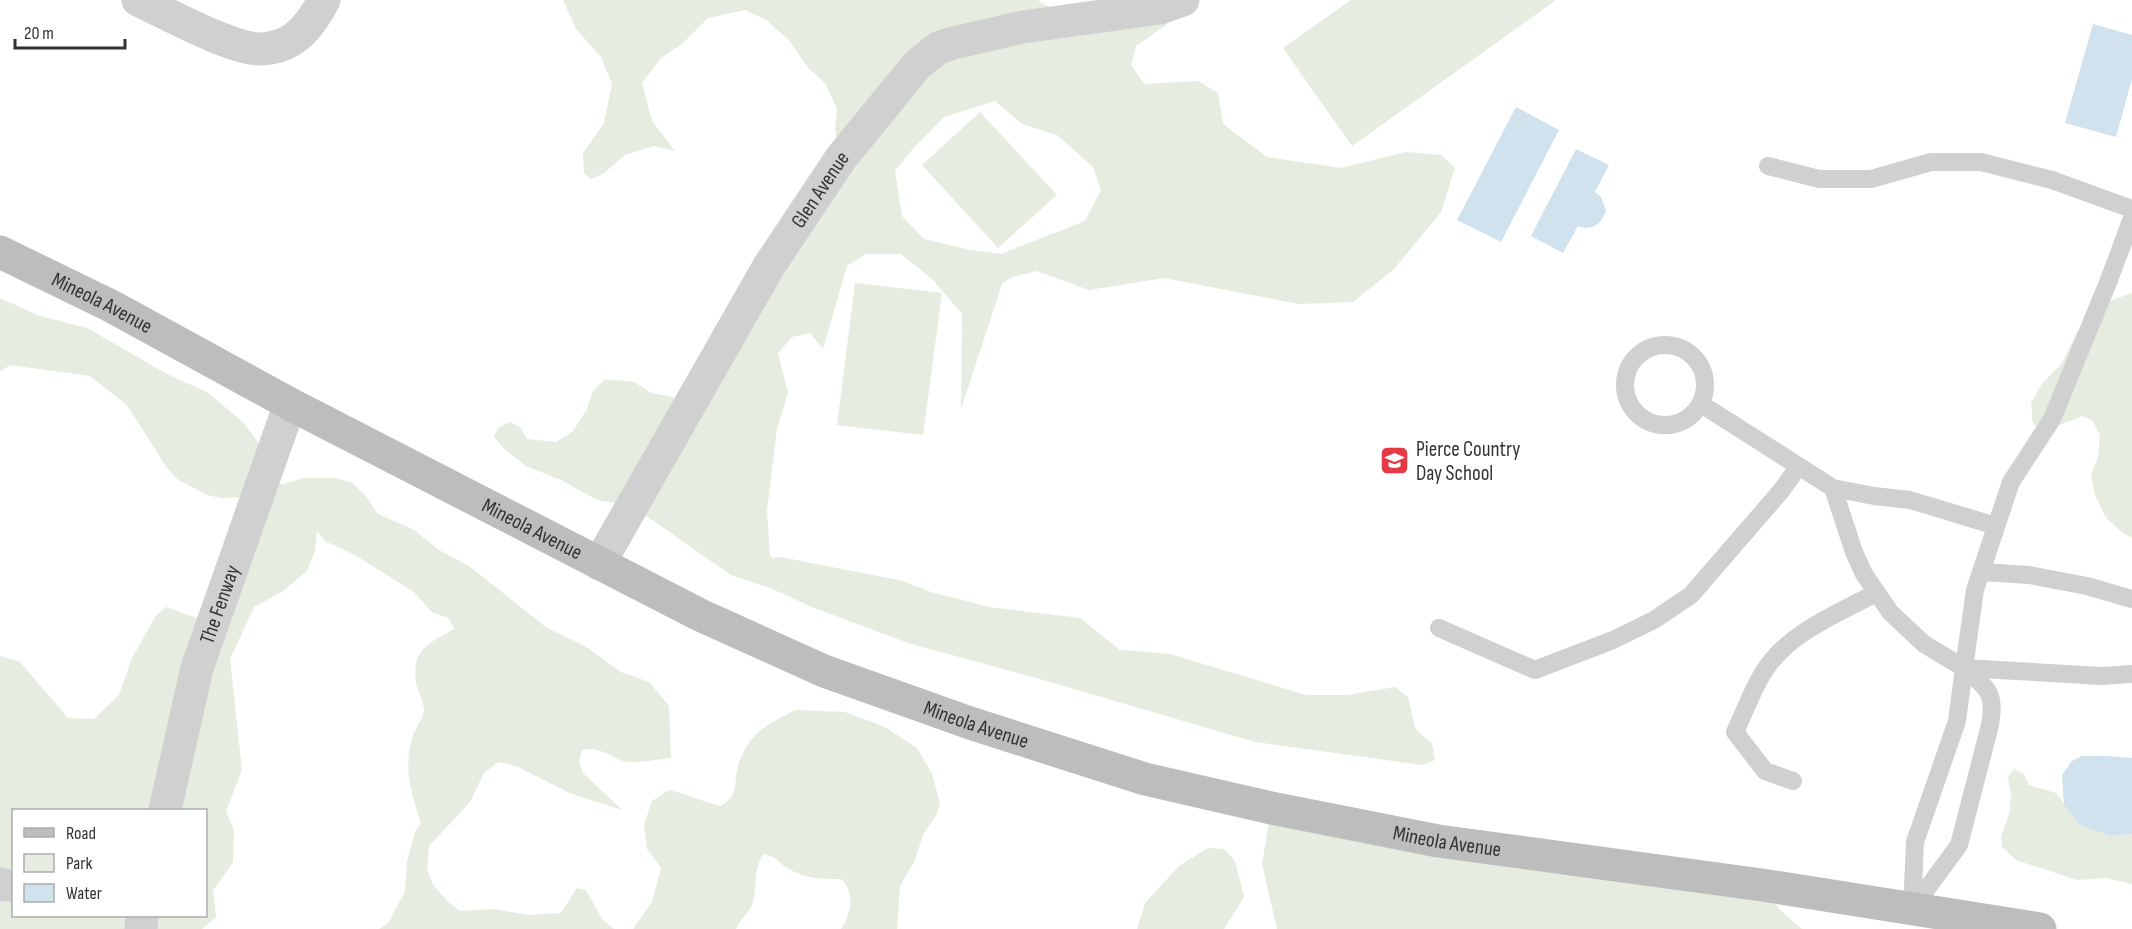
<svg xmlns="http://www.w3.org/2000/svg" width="2132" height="929" font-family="'Sofia Sans Condensed',sans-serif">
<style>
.green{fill:#e6ecdf;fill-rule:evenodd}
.water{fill:#cfe2ee}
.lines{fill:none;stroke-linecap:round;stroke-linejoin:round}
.lane{stroke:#d0d0d0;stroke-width:18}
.street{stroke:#d0d0d0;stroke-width:33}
.secondary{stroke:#bdbdbd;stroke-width:33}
.labels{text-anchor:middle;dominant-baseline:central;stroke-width:6;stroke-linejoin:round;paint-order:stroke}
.street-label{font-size:21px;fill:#333;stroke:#fff}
.poi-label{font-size:21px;fill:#333;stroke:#fff;text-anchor:start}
</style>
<rect width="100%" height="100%" fill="#fff"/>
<path class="green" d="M563,0h475l5,4 35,15 100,-7 -13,14 -29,20 -5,19 13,19 54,-3 20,12 5,31 44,33 74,11 65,-16 35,3 14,13 -14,44 -47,57 -41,33 -54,2 -135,-26 -75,12 -52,-19 -25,6 -10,7 -41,125 1,-95 -29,-34 -32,-26h-36l-18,12 -24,83 -13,-16 -18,4 -14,16 10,40 -11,36 -10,82 3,45 3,2 8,-1 122,24 28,11 58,15 91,11 40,32 50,4 136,41h41l48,-8 13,10 7,31 17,16 3,16 -13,5 -167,-23 -222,-65 -125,-34 -96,-36 -42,-19 -39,-13 -99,-69 -35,-6 -36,-20 -35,-14 -22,-17 -10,-12 4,-9 12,-6 10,5 7,12 29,3 17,-11 14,-22 6,-18 12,-12 29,3 17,11 22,4 9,18 158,-257 -5,-29 2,-20 -12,-26 -17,-15 -19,-28 -23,-20 -21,-10 -37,8 -26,26 -21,14 -19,25 10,38 23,30 -21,-5 -29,9 -21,18 -13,6 -7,-6 -1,-20 21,-30 8,-39 -11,-27 -25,-28zM995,101l27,23 35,11 36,32 8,23 -16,31 -84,33 -31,-4 -46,-11 -22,-23 -7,-45 16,-20 33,-34z
M1351,0h205l-204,146 -69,-98z
M980,112l77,83 -59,53 -76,-83z
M855,283l87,10 -19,142 -86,-10z
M2132,293v245l-9,-5 -17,-15 -11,-23 -4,-20 7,-18 2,-22 -7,-14 -11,-5 -29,12 -20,-3 -2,-22 11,-19 20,-21 15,-31 33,-31z
M0,298l40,18 47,12 80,46 40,18 36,30 20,27 10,35h11l19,-6h33l16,5 13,12 13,19 36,16 25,20 30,16 78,62 38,18 36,26 28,10 20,24 2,52c-12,1 -36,6 -48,3 -16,-5 -23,-15 -41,-11l-3,11 4,12 39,37 -50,-16 -56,-28 -18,-4 -14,11 -14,29 -41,44 -2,23 6,16 16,18 11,8 33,-2 36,6 32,-2 16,-25 9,2 16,29 12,10h-235l9,-6 17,-31 2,-31 8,-29 6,-8c-9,-31 -18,-52 -9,-85 2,-10 12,-20 12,-30 -1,-8 -6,-18 -8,-26 -5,-34 14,-41 39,-54l-7,-11 -16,-6 -18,-20 -59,-37 -30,-14 -8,-10 -2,20 -8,20 -25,21 -28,15 -24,52 12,111 -16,41 8,20 -1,31 -20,29 3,26 -14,12h-202v-273l20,6 48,56 26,1 25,-24 13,-37 23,-41 11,-10 31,11 49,-121 -25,1 -14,-3 -30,-16 -10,-11 -40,-63 -37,-29 -80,-11 -10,7zM14,810h192v106h-192z
M796,710l49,2 40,15 32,21 15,26 8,29 -4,13 -12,17 -10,29 -14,24 -3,43h-56c10,-15 15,-36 0,-50 -18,0 -36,0 -52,-10 -11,-6 -11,-12 -25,-15 -12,16 -6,33 -12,51 -4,9 -13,15 -16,24h-103l19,-27 9,-34 -14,-19 -3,-24 8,-24 17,-11c19,4 34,12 52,16 17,-11 13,-19 16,-36 1,-7 5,-15 8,-21 12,-21 31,-29 51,-39z
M2014,769l9,4 6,12 27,8 24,32 30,11 22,-2v50l-27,-6 -28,2 -61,-20 -14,-13 -1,-11 8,-22 2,-18 -3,-19z
M1271,808l491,77 18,25 22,19h-525l-15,-65z
M1208,848l16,1 11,12 9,36 -20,32h-87l8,-26 34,-37z"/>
<path class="water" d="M2093,24l39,11v44l-16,58 -51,-14z
M1516,107l43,23 -58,112 -44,-22z
M1576,149l33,16 -14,27 6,5 5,14c-5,14 -15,20 -28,15l-15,27 -32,-17z
M2082,756h26l24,2v76l-22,2 -30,-11 -16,-20 -2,-30 10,-14z"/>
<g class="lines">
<path class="lane" d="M1768,166l51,13h52l60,-17h50l71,18 80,29
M1625 385a40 40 0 1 1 80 0a40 40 0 1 1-80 0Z
M1701,404l132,84 41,8 36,4 86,26
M1833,488l21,64 10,22 26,38 34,32 40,24 138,8 30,-2
M1981,572l48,3 58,11 45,13
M1439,628l96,42 78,-30 41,-20 37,-25 90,-104 18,-25
M1964,668c23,20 32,24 26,57l-31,120 -47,64 3,-67 42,-121z
M1964,668l11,-78 36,-108 41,-63 57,-139 23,-62
M1793,781l-28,-10 -30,-39c9,-19 17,-41 28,-59 24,-40 74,-59 113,-80"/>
<g class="street">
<path d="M138,0c30,14 88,46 119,49 9,0 20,-2 27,-5 19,-8 31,-27 40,-44"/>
<path id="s1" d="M599,564l170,-298 72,-108 76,-93 21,-17 15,-5 70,-16 137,-19 23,-8"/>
<path id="s2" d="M165,810l32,-142 93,-264"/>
<path d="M0,884l14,2"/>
<path d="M141,929l1,-13"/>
</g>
<path class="secondary" id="s3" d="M0,252l111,54 179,98 410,211 124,56 146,52 175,56 126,29 167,33 324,44 278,44"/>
</g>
<defs>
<symbol id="school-square" viewBox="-11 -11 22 22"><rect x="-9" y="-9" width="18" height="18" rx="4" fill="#e63946" stroke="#fff"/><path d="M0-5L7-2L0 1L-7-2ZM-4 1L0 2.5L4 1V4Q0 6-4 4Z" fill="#fff"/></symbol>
</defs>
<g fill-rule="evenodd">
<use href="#school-square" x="1378" y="444" width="33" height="33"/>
</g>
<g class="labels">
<g class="street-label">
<text stroke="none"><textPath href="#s1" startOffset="435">Glen Avenue</textPath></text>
<text stroke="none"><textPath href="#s3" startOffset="114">Mineola Avenue</textPath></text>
<text stroke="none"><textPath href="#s3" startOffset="600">Mineola Avenue</textPath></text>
<text stroke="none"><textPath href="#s2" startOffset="213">The Fenway</textPath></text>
<text stroke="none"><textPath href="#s3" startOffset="1086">Mineola Avenue</textPath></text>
<text stroke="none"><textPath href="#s3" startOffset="1572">Mineola Avenue</textPath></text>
</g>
<g class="poi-label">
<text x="1416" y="449">Pierce Country<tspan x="1416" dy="24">Day School</tspan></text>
</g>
</g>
<rect x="12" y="809" width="195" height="108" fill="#ffffff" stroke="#adadad" stroke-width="1.5"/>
<rect x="24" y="828" width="30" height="9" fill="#bdbdbd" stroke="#adadad" stroke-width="1.5"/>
<text x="66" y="839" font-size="18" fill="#333333">Road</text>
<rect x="24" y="854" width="30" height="18" fill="#e6ecdf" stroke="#adadad" stroke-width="1.5"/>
<text x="66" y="869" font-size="18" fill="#333333">Park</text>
<rect x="24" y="884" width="30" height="18" fill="#cfe2ee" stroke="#adadad" stroke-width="1.5"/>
<text x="66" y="899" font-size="18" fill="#333333">Water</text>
<path d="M15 39v9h110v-9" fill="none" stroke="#333333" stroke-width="3"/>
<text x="24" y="39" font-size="18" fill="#333333" stroke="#ffffff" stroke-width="4.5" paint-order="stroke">20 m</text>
</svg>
